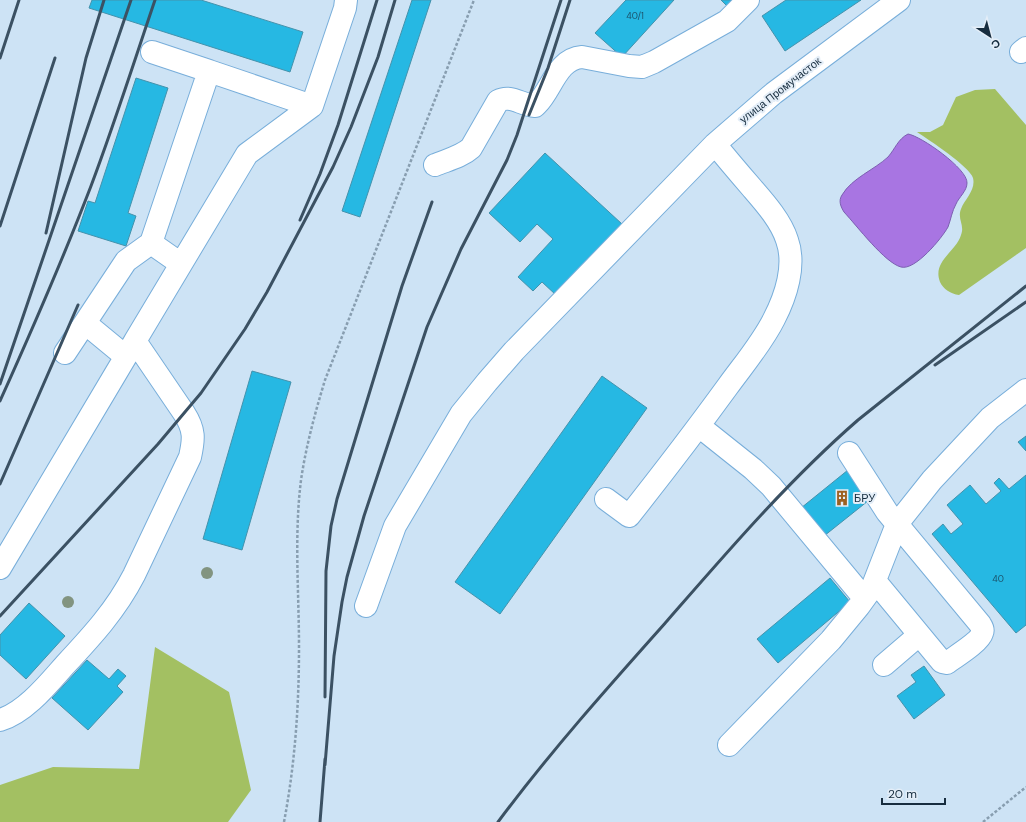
<svg xmlns="http://www.w3.org/2000/svg" width="1026" height="822" font-family="'DM Sans',sans-serif">
<style>
.green{fill:#a3c062}
.water{fill:#a875e2;stroke:#7c5fb1}
.building{fill:#26b8e3;stroke:#4492ac}
.lines{fill:none;stroke-linecap:round;stroke-linejoin:round}
.minor-casing{stroke:#78aeda;stroke-width:24}
.path{stroke:#889eb0;stroke-width:2.5;stroke-dasharray:3 2;stroke-linecap:butt}
.minor{stroke:#fff;stroke-width:22}
.rail{stroke:#3b5163;stroke-width:3}
.tree{fill:#829480}
.labels{text-anchor:middle;dominant-baseline:central;stroke-width:4;stroke-linejoin:round;paint-order:stroke}
.number-label{font-size:9px;fill:#1b5068}
.street-label{font-size:11px;fill:#172d3f;stroke:#e4eef8}
.poi-label{font-size:11px;fill:#172d3f;stroke:#e4eef8;text-anchor:start}
</style>
<rect width="100%" height="100%" fill="#cde3f5"/>
<path class="green" d="M995,89l31,36v123l-67,47c-8,-1 -16,-6 -19,-13 -8,-21 16,-30 21,-47 4,-10 -4,-16 0,-26 4,-10 15,-19 12,-31 -4,-12 -44,-38 -56,-46h13l13,-7 13,-28 19,-7z
M155,647l74,45 22,98 -23,32h-228v-37l53,-18 86,2z"/>
<path class="water" d="M908,134c13,2 60,35 59,49 0,8 -8,14 -11,21 -4,7 -5,15 -8,23 -6,11 -33,44 -47,40 -16,-4 -44,-41 -57,-55 -3,-5 -6,-11 -2,-17 10,-17 32,-25 46,-38 7,-8 10,-18 20,-23z"/>
<path class="building" d="M92,0h109l102,32 -13,40 -201,-64z
M412,0h19l-71,217 -18,-6z
M626,0h48l-52,57 -27,-24z
M721,0h20l-10,10z
M786,0h75l-76,51 -23,-35z
M136,78l32,10 -40,125 8,3 -10,30 -48,-15 10,-30 7,2z
M545,153l77,71 -66,71 -14,-13 -9,9 -15,-14 35,-38 -16,-15 -17,18 -31,-29z
M252,371l39,11 -49,168 -39,-11z
M602,376l45,32 -147,206 -45,-32z
M1026,436v15l-8,-9z
M848,470l35,19 -59,47 -23,-28z
M1026,475v150l-10,8 -84,-99 11,-10 8,10 12,-10 -16,-19 23,-20 16,19 15,-13 -7,-8 5,-5 10,11z
M830,578l20,24 -72,61 -21,-24z
M29,603l36,33 -39,43 -26,-24v-20z
M87,660l22,19 9,-10 8,7 -9,10 6,6 -35,38 -36,-32z
M924,666l21,29 -31,24 -17,-23 19,-14 -5,-7z"/>
<g class="lines">
<defs>
<path id="minor" d="M152,52l57,19
M1021,52l5,-4
M435,165c12,-5 26,-8 36,-17l27,-47c13,-7 23,4 37,5l2,-2c15,-15 20,-45 45,-47l47,9 13,1 12,-5 73,-41 21,-21
M151,243l30,21
M85,323l40,33
M65,353l61,-92 25,-18 58,-172 103,35
M699,426l54,43 18,17 93,112
M849,453l38,59 93,112c1,2 4,5 2,9 -2,8 -24,22 -31,27l-4,3 -5,-1 -67,-81
M606,499l23,17c34,-43 67,-86 99,-130 16,-22 34,-43 46,-67 12,-23 22,-54 13,-79 -6,-19 -22,-37 -35,-52 -13,-15 -25,-29 -37,-44
M0,568l135,-227
M366,606l29,-80 66,-112 26,-32 27,-31 201,-207 59,-51 125,-93
M884,665l35,-30
M0,720c25,-7 49,-37 65,-55 27,-29 51,-55 69,-90l56,-118c4,-18 5,-27 -6,-44l-49,-72 112,-187 65,-48 33,-98 1,-8
M729,745l102,-105 28,-34 13,-18 25,-64 35,-44 58,-62 36,-28"/>
</defs>
<use href="#minor" class="minor-casing"/>
<path class="path" d="M284,822c11,-58 15,-116 15,-175 0,-56 -5,-111 2,-167 5,-34 14,-67 24,-100l149,-380
M983,822l43,-35"/>
<use href="#minor" class="minor"/>
<path class="rail" d="M0,58l19,-58
M529,115l19,-47 22,-68
M300,220l20,-46 18,-49 39,-125
M0,226l55,-168
M46,233l40,-175 18,-58
M935,365l91,-63
M0,384l131,-384
M0,401c32,-71 63,-142 91,-215 23,-61 43,-124 64,-186
M0,484l78,-179
M0,616l158,-172 43,-51 44,-64 22,-37 66,-125 18,-40 27,-70 17,-57
M325,697l1,-126 5,-45 6,-27 65,-213 30,-84
M325,765l9,-109 8,-54 5,-25 17,-61 63,-189 34,-78 46,-89 10,-25 44,-135
M320,822l5,-63
M498,822c52,-70 111,-136 169,-201 61,-70 121,-140 191,-201l168,-134"/>
</g>
<g class="tree">
<circle cx="207" cy="573" r="6"/>
<circle cx="68" cy="602" r="6"/>
</g>
<defs>
<symbol id="building-bare" viewBox="-9 -9 18 18"><path d="M-4-6H4V6H1V3H-1V6H-4ZM-2.5-4.3h1.7v1.8h-1.7ZM.8-4.3h1.7v1.8H.8ZM-2.5-1h1.7V.8h-1.7ZM.8-1h1.7V.8H.8Z" fill="#9c6121" stroke="#e4eef8" stroke-width="2.5" paint-order="stroke"/></symbol>
</defs>
<g fill-rule="evenodd">
<use href="#building-bare" x="831" y="487" width="22" height="22"/>
</g>
<g class="labels">
<g class="number-label">
<text x="635" y="16">40/1</text>
<text x="998" y="579">40</text>
</g>
<g class="street-label">
<text transform="translate(780 90) rotate(-38)">улица Промучасток</text>
</g>
<g class="poi-label">
<text x="854" y="498">БРУ</text>
</g>
</g>
<g transform="translate(990 36) rotate(144)" stroke="#e4eef8" stroke-width="3" paint-order="stroke">
<path d="M0-3L7 15L0 10L-7 15Z" fill="#172d3f"/>
<text y="-6" font-size="11" font-weight="bold" text-anchor="middle" fill="#172d3f">С</text>
</g>
<path d="M882 798v6h63v-6" fill="none" stroke="#172d3f" stroke-width="2"/>
<text x="888" y="798" font-size="12" fill="#172d3f" stroke="#e4eef8" stroke-width="3" paint-order="stroke">20 m</text>
</svg>
